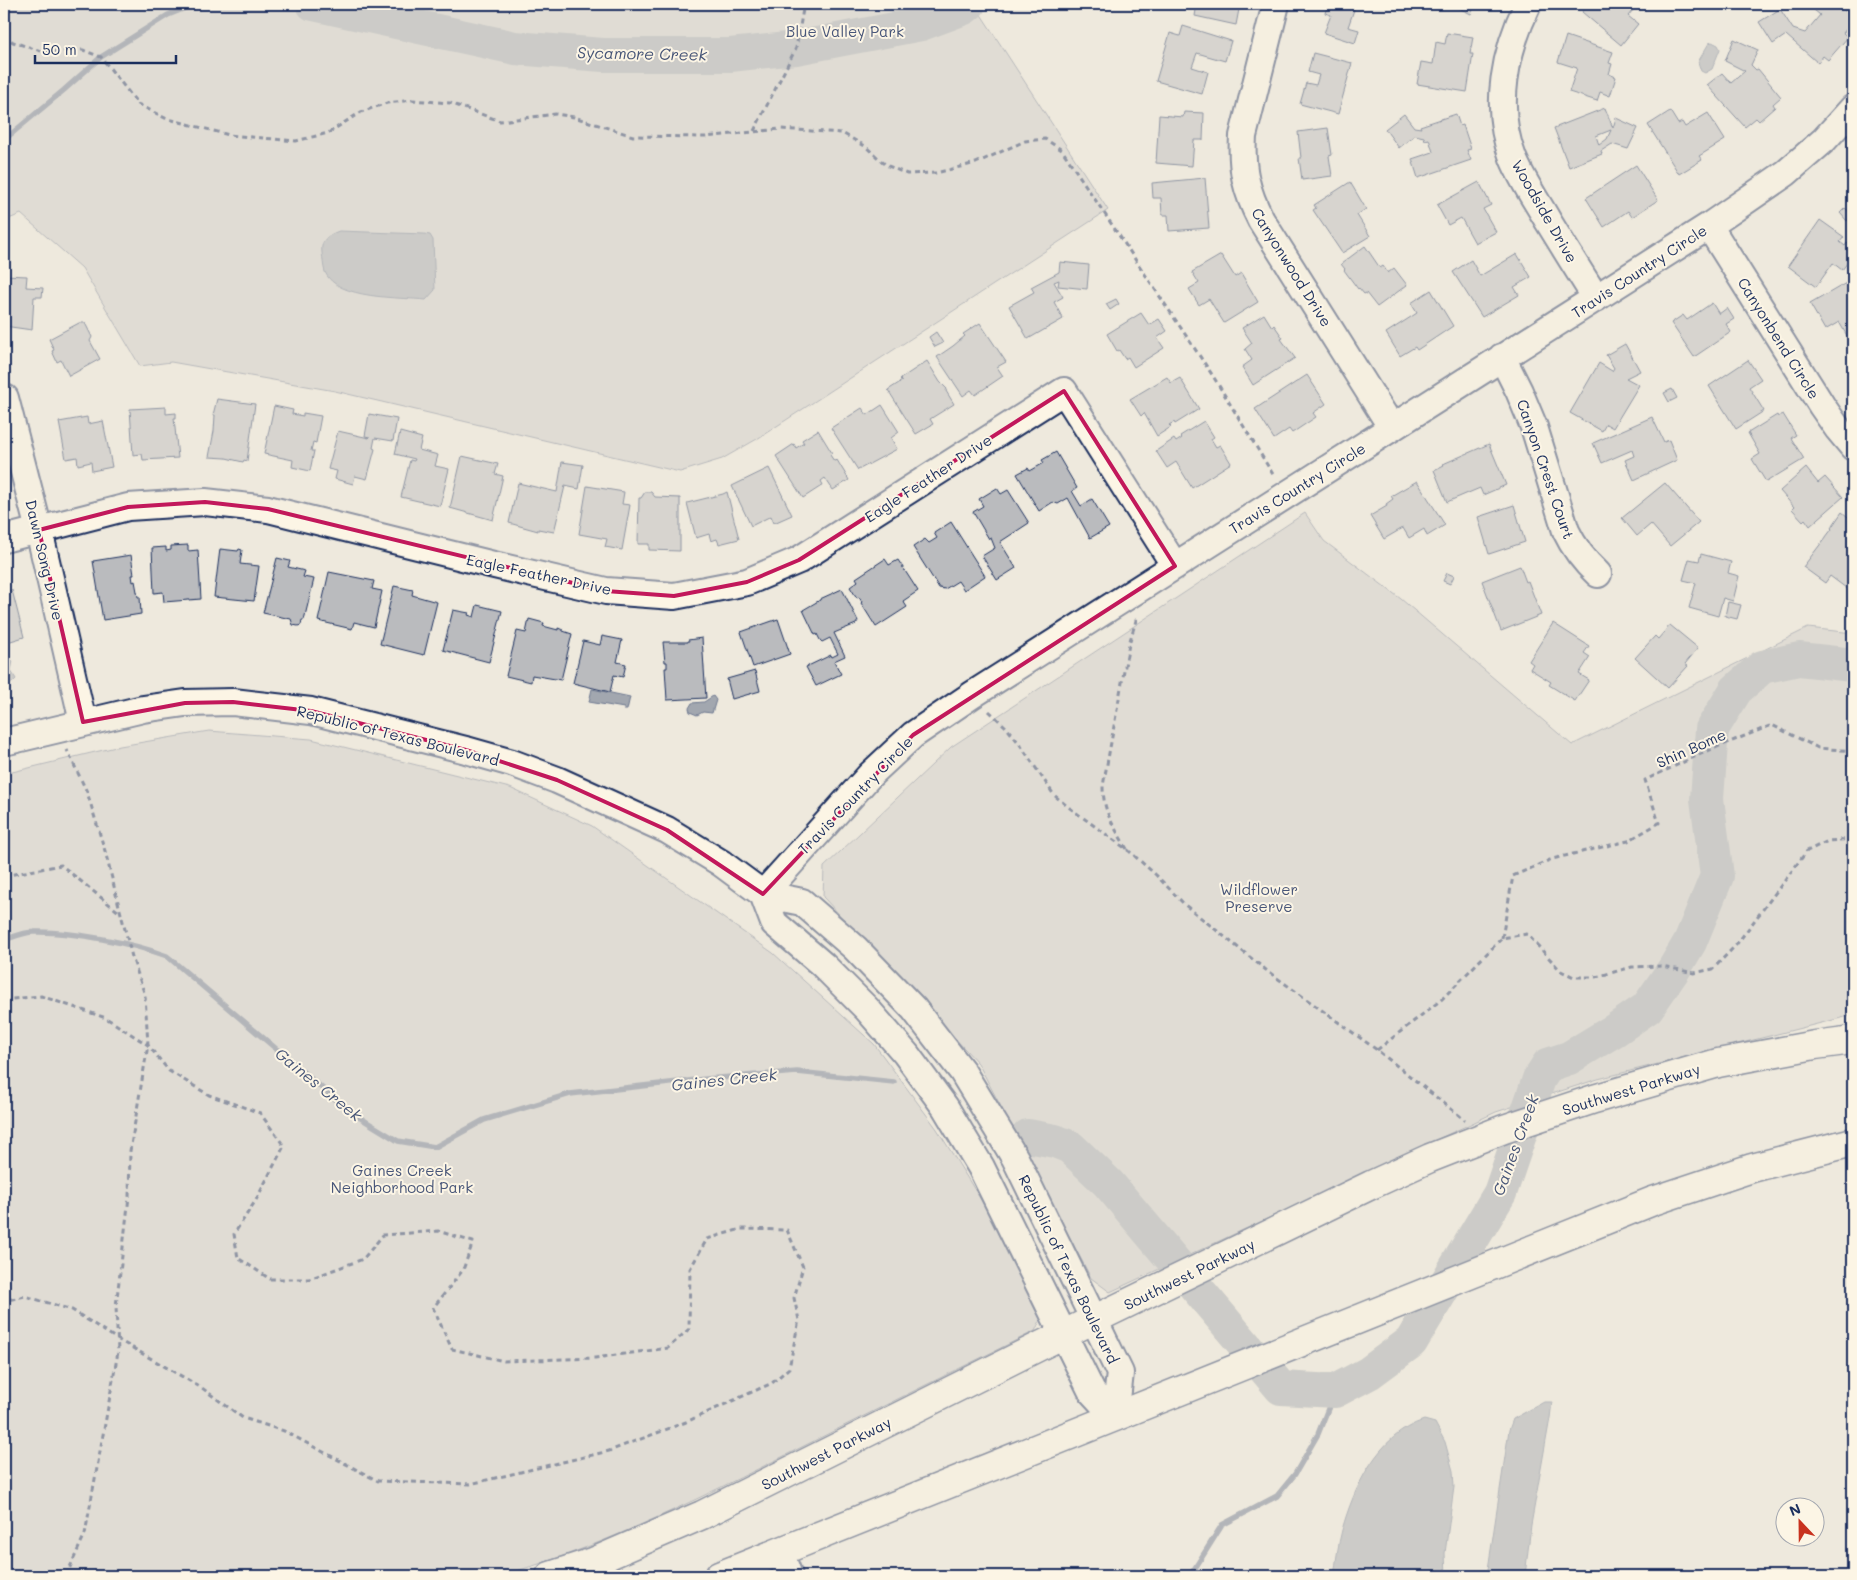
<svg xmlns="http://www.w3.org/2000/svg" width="1857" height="1580" font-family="Mali,sans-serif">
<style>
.green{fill:#cfcdca;stroke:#757e94}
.water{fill:#a2a7af;stroke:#6c778f}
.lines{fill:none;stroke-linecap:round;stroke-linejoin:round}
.stream{stroke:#6c778f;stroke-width:5.5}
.river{stroke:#a2a7af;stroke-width:34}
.building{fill:#babbbe;stroke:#1b2f5e;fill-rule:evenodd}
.minor-casing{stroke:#1b2f5e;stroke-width:30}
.major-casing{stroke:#1b2f5e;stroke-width:31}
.path{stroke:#1b2f5e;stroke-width:3;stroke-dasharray:5 4;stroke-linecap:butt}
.minor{stroke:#fcf5e5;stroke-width:26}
.major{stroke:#fcf5e5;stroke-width:28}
.marked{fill:none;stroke:#c2185b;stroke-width:4;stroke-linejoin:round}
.labels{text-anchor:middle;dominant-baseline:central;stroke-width:4;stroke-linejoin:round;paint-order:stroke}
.park-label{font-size:15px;fill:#485679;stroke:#fcf5e5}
.street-label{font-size:15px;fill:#1b2f5e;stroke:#fcf5e5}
.water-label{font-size:16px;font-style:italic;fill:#445376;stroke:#fcf5e5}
</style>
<rect width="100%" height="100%" fill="#eee9dd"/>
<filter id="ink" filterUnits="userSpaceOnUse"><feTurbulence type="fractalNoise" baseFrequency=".02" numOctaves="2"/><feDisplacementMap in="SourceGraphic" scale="10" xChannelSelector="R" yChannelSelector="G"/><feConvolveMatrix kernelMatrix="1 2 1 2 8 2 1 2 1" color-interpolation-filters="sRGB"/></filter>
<g filter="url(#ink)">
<path class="green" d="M4,4h987l-11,9 128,197 -351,229 -35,20 -42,13 -345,-81 -164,-29 -31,4 -58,-98 -61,-54 -17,7z
M1305,513l19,28 77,58 171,146 236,-117 45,5v382l-255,64 -102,33 -386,180 -19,-14 -113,-215 -155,-166 1,-30 127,-120z
M209,731l102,8 199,49 82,38 181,127 101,91 63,85 54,87 51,101 -7,14c-87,43 -174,86 -261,130 -89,44 -180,90 -276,115h-494v-802l116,-28z"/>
<path class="water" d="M1712,42l6,3 2,4 -8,20 -7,4 -4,-2 -3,-9 11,-19z
M339,231l85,3 6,1 3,5 2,50 -9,10c-26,-3 -89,0 -101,-28 -2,-6 -2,-13 -3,-19 -2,-13 6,-18 17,-22z
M4,656l9,5 -2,10 5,8 -4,4 -8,1z
M592,689l38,8 -3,13h-3v-2l-35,-6z
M713,696l3,4 -4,13 -9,-1 -6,3 -7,-3 -1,-4 3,-5 12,-1z
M1544,1402h8l-2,16 -19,107 -6,51h-38l22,-146 4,-11z
M1424,1420l11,3 10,19 8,29 1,16 -9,66 1,23h-112c2,-15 4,-31 8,-46 12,-43 36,-95 82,-110z"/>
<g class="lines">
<path class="stream" d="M4,140l60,-50 37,-33 67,-42 27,-11
M4,940c9,-3 20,-8 30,-8 37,-1 98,11 133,24l182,155 49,30 37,6 49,-27 86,-26 136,-15 91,-7 97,10
M1190,1576l32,-51 55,-29 18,-22 23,-40 17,-43"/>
<path class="river" d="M313,4l202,44 88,7h127l66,-7 125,-24 43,-16 5,-4
M1028,1136l27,5 15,6 38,36 173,205 54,3 34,-18 42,-31 89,-149 39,-114 9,-14 21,-7 46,-28 32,-22 27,-39 16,-27 27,-66 -10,-77 5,-70 24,-39 26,-23 37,-8 54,6"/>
</g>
<path class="building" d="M1197,4h43l-4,21 -41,-9z
M1328,4h28l-8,23 11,3 -4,13 -31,-10 7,-18 -6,-2z
M1446,4h30l-5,10 -18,-9 -1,2z
M1588,4h50l-10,12 10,8 -17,21 -39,-33z
M1807,4h30l16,14v3l-10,12 5,4 -20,23 -5,-4 -5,7 -32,-28 -13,9 -14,-22 21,-13 13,20 12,4 15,-18z
M1183,26l48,15 -6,20 -28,-8 -5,14 16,5 -6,22 -46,-13 14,-48 10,3z
M1447,33l26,4 -3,17h3l-6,38 -50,-8 4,-22 12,2 3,-22 9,2z
M1566,36l47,16 -4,11 3,1 -3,10 7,3 -6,19 -10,-4 -3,9 -28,-9 8,-24 -19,-6z
M1734,39l24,11 -7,15 5,5 2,-1 23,28 -8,7 2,3 -16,14 -3,-3 -11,9 -38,-42 15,-12 9,10 14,-12 -20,-10z
M1313,53l39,10 -14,51 -38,-10 6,-21 10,2 3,-10 -11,-3z
M1605,108l8,20 3,-10 22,10 -10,21 -16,-5 -11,7 1,3 -33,13 -15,-39zM1611,130l-4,9 -8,6 -3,-9z
M1670,111l8,13 4,-2 3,5 23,-14 17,27 -26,16 3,4 -23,14 -31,-49z
M1184,112l20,1 -1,27h-9l-2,26 -36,-3 3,-48 24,2z
M1404,114l10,13 7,1 -1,-2 36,-12 4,12 3,-1 8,24 -4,1 4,10 -53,18 -6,-19 21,-7 -4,-13 -4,1 -1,-3 -9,-2 -16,13 -14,-19z
M1328,128l4,27 -3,1 3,20 -30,4 -3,-22h2l-3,-26z
M1636,165l22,35 -26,17 -4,-6 -24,16 -18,-29z
M1205,178l4,50 -40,3 -1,-16h-6l-1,-17h-8l-1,-15z
M1350,182l16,27 -9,6 13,21 -28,17 -29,-43 3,-2 -2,-3z
M1479,182l12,23 -8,4 13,23 -21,11 -14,-25 -13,7 -11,-20z
M1845,208l8,7 -6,6 -7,-8z
M1820,220l24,17 -4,5 5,4 2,-3 6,5v7l-11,15 -9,-7 -17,24 -28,-21z
M1365,246l15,22 3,-2 5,7 6,-5 13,17 -30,22 -11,-14 -2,1 -5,-6 -1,1 -14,-19 1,-1 -4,-5z
M1517,254l14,23 -17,10 5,8 -37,22 -29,-45 18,-12 9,16z
M1221,255l14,22 6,-4 17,29 -34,21 -15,-24 -10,6 -10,-16 10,-6 -7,-11z
M1060,262l29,3 -2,24 -29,-3 1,-6 -5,2 9,15 -9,5 9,17 -35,20 -19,-33 25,-14 -3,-5 28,-15z
M4,275l23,1 -1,11 17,1 -1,9h-8l-2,33 -28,-4z
M1853,279v67l-14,-24 -14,8 -15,-26z
M1431,290l22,36 -36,24 -2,-3 -15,9 -14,-23 31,-20 -6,-10z
M1116,299l3,5 -9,6 -4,-6z
M1712,303l7,11 8,-6 7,11 -8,5 5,8 -37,25 -23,-34 12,-8 4,5z
M1141,313l8,12 10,-6 8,12 -10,7 7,10 -30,19 -6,-10 -3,2 -6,-9 -2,1 -10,-17z
M1264,314l8,13 2,-2 9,13 -2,1 14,19 -42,27 -11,-18 10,-7 -7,-11 7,-6 -10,-15z
M79,323h6l7,14 -2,4 10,18 -31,17 -8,-16 -4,2 -5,-11 2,-1 -5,-11z
M980,323l26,39 -9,5 6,9 -28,19 -4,-5 -8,6 -26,-39 16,-11 12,-10 -2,-2z
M936,332l7,11 -8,4 -6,-10z
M1625,344l15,27 -14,7 13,7 -26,43 -7,-4 -4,7 -32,-18 29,-50 13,8 2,-3 -8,-13z
M1748,360l13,19 -12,8 15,24 -28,18 -27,-43z
M927,361l13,21 7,7 -1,2 8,13 -24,15 3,5 -17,10 -28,-44 14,-9 -2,-2z
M1307,375l19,29 -13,9 3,4 -24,16 -3,-4 -15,10 -19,-30z
M1167,377l4,6 9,-5 19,31 -24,15 -1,-2 -5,3 2,2 -14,9 -13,-23 -3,3 -11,-17z
M1672,389l5,9 -8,4 -5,-9z
M217,399l38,5 -8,57 -3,-1 -1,2 -17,-4 -17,-1 5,-26 1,-16h-2z
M882,405l17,27 -8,6 6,11 -39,21 -27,-42 31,-20 5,7z
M274,406l19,4 -1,4 11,2v-3l18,3 -5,27 -3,-1 -2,9h3l-4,20 -18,-4 1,-7 -29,-6z
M166,407v7l10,-1v5h-2l4,40 -35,2 -1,-6 -9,1 -3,-46z
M369,414l28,5 -4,22 -18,-3 -2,10 2,1 -8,30 -12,-3 -2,8 -18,-5 2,-8 -9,-2 10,-38 31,7 1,-1 -5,-1z
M1783,414l13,21 -5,3 13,21 -38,23 -14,-23 8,-5 -12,-21 29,-18 1,2z
M87,417l1,7 15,-3 9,46 -20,4 -1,-9 -13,3 -1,-8 -11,2 -7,-37z
M1652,417l12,25 5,-2 8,20 -43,20 -9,-20 9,-4 -2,-6 -30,13 -9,-20z
M1204,421l10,16 -3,2 5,8 4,-2 11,18 -39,25 -16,-26 -9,6 -11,-17 18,-12 2,3 6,-4 -2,-2z
M818,430l14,23 -2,2 4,6 3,-1 12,20 -16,10 -8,-12 -4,3 2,4 -20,13 -27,-42 18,-12 2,4 8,-5 -2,-3z
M400,432l22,6 -3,12 19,5 -3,11 14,3 -9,37 -39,-9 9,-37 4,1 1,-2 -20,-5z
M1489,444l17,41 -23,10 -3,-7 -33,14 -13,-32 10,-5 -1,-1z
M1056,452l21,36 -5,3 9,15 11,-7 17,28 -19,11 -22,-40 -10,6 -5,-2 -14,9 -22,-37 11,-6 2,3 14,-8 -2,-3z
M462,456l36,8 -3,10 8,2 -10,44 -43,-12z
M562,462l21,3 -4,24 -14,-3 -11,46 -16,-3v2l-29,-8 9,-40 39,9z
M769,468l23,47 -18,8 -3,-7 -20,10 -19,-40z
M1806,468l12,15 7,-6 18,20 -33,29 -5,-7 -2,2 -11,-12 2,-2 -14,-16z
M1417,481l28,44 -18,11 -3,-7 -15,9 -6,-10 -19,11 -14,-23 17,-10 -1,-2 7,-5 -2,-3z
M1665,483l34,39 -29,24 -19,-22 -14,12 -15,-18z
M587,486l37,6 -2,12 8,1 -8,45 -17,-3 2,-8 -28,-5z
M997,488l4,6 7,-4 21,33 -29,19 16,26 -19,12 -15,-24 13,-8 -4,-10 -2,1 -16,-27 10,-6 -4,-7z
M645,492h6l4,5 25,1v53l-31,-1v-6h-11l1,-46h2z
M727,492l12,47 -20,5 -2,-5 -6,2 -2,-7 -13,4 -9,-35 36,-9z
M1514,505l11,37 -36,12 -11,-37z
M1842,512l11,9v14l-3,5 3,3v43l-3,5 -20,-15 -5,7 -22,-16 29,-38 -1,-1z
M951,522l34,54 -21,14 -6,-9 -13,8 -6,-1 -26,-41 12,-8 4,4 8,-5 -3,-5z
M188,545v6l10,-1 3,49 -37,3 -1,-10 -9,1 -2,-45 14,-1v4l5,-1v-4z
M220,549l18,2 1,-2 3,1 -2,14 19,2 -5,35 -40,-4z
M1701,554l30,8 -3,11 11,3 -6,25 -10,-3 -5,18 -29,-8 7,-25 -13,-3 6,-21 10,2z
M131,555l3,20h-2l1,7 2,-1 3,16h2l1,17 -38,6 -10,-59z
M277,558l13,3 -2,6 17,4 -2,6 11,2 -10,41h-2l-1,5 -3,1 -5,-1 -2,-6 -28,-6z
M885,559l4,6 9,-5 20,31 -15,10 4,6 -31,20 -15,-24 1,-1 -3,-5 -2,1 -7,-11 8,-6 -2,-3z
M1520,566l6,16 2,-1 13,34 -40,16 -19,-50z
M329,572l45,9 -2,8 10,2 -8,36 -20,-5 -2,7 -34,-8z
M1447,573l7,3 -4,8 -7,-3z
M394,586l19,4 -1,5 25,7 -13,53 -44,-11z
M842,589l16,32 -2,3 -22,9 11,23 -11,5 7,13 -25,12 -10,-19 25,-12 1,2 6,-3 -8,-16 -8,4 -2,-2 -3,-6 -2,1 -12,-25 17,-10v-1z
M12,590l12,47 -20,6v-51z
M1728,602l13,3 -4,14 -12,-3z
M477,605l25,6 -13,51 -46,-12 10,-40 16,3 -1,2 6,2z
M529,619l15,4 -1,3 15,4v-2l5,2v1l9,3 -11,46 -29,-5 -1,7 -25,-6 11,-45 9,2z
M778,619l12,35 -37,13 -12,-35z
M1553,623l36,23 -5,7 6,4 -11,17 10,6 -14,21 -26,-16 2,-3 -21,-13 3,-5 -4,-3z
M1670,625l28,23 -13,16 3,2 -20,22 -33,-30 20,-22 3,3z
M602,636l20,4 -5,22 9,2 -3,13 -9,-2 -4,17 -37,-9 10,-42 17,4z
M702,638l4,60 -39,2 -2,-32h2v-6h-2l-2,-20h25v-2z
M755,671l5,20 -28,8 -5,-20z"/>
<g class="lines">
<defs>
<path id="minor" d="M1276,4l-33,132c-2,33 3,55 18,84l131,208
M1528,4c-23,47 -35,103 -15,154 9,22 23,42 35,63 16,26 32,52 48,77
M1709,226l113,180 16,23 15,18
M1502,357l17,34 15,36 32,104c8,17 18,30 32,43
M5,398l34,132 44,192
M4,539l124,-32 77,-5 63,7 226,56 112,26 68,5 73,-14 52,-22 265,-169 111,175
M4,742l139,-33 42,-6 48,-1 78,9 155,39 46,13 45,17 110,50 54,33 42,31 39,8 53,46 59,61 48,62 53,87 105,215 -5,44
M763,894l107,-119 43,-40 59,-40 737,-469 77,-53 38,-33 29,-32
M763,894l11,29 49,42 44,44 39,45 39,53 36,60 111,225 23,25
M780,1552l9,24"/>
<path id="major" d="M550,1576l43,-14 109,-47 362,-181 307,-149 59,-27 74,-29 90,-30 124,-36 97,-18 38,-5
M719,1576l934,-375 99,-33 101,-26"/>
</defs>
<use href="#minor" class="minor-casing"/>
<use href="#major" class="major-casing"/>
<path class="path" d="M4,35l9,7 31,10 39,-2 18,7 37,47 27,14 64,17 67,6 32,-8 33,-21 26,-9 25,-3 38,3 50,18 56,-7 18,3 59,19 73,1 74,-8 62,4 23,13 21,19 21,9 29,-1 40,-10 49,-22 20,-2 17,11 151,226 61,100
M754,131l42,-83 8,-44
M989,711l16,15 14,17 35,52 13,11 62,45 27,24 29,30 81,65 111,80 88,70
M1127,849c-13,-23 -24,-36 -24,-63l26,-142 8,-27
M4,876l57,-11 59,48
M1502,938l11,-62 39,-17 76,-18 31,-18 -14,-43 60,-28 67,-27 46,23 35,3
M4,1002l8,-3 29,-3 65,22 42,27 21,26 40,24 51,18 24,33 -28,54 -22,34 4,24 32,21h39l54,-20 20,-24 55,-4 35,11 -10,28 -30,38 19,41 52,12 91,-3 73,-10 21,-19 1,-60 17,-30 34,-10 46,1 16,37 -9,31 5,22 -10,48 -17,15 -86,39 -77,29 -139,33 -92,-3 -94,-50 -41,-13 -41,-30 -85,-49 -45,-29 -47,-14 -21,5
M1377,1050l64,-50 61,-62 25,-4 34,37 13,6h22l36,-10 30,-1 32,7 19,-4 23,-24 71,-94 21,-10 25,-2
M66,1576l19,-42 33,-182 -2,-46 13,-109 1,-46 18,-106 -3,-50 -13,-38 -27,-106 -18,-59 -20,-42"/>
<use href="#minor" class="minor"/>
<use href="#major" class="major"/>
</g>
</g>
<path d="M0 0H1857V1580H0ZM1064,391l111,175 -262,169 -150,159 -96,-64 -110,-50 -91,-30 -155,-39 -78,-9 -48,1 -102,19 -44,-192 89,-23 77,-5 63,7 338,82 68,5 73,-14 52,-22z" fill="#eee9dd" fill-opacity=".55" fill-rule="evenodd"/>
<path class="marked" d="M1064,391l111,175 -262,169 -150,159 -96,-64 -110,-50 -91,-30 -155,-39 -78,-9 -48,1 -102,19 -44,-192 89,-23 77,-5 63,7 338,82 68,5 73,-14 52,-22z"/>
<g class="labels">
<g class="park-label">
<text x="845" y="31">Blue Valley Park</text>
<text x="1259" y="889">Wildflower<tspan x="1259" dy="17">Preserve</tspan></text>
<text x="402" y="1170">Gaines Creek<tspan x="402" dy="17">Neighborhood Park</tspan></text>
</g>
<g class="street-label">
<text transform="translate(1545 211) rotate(60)">Woodside Drive</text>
<text transform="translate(1292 267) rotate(58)">Canyonwood Drive</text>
<text transform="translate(1639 271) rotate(-33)">Travis Country Circle</text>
<text transform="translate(1779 338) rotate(58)">Canyonbend Circle</text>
<text transform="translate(1546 469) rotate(71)">Canyon Crest Court</text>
<text transform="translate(928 478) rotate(-33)">Eagle Feather Drive</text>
<text transform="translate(1297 488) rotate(-32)">Travis Country Circle</text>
<text transform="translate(45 560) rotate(77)">Dawn Song Drive</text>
<text transform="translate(539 574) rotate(12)">Eagle Feather Drive</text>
<text transform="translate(398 735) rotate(14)">Republic of Texas Boulevard</text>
<text transform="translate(1691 748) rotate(-24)">Shin Bome</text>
<text transform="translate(855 795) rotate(-46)">Travis Country Circle</text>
<text transform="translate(1631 1089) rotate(-17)">Southwest Parkway</text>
<text transform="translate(1069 1269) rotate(64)">Republic of Texas Boulevard</text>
<text transform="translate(1189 1274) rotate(-26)">Southwest Parkway</text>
<text transform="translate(826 1453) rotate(-27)">Southwest Parkway</text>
</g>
<g class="water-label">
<text transform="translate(642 53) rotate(1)">Sycamore Creek</text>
<text transform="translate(724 1079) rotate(-6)">Gaines Creek</text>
<text transform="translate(319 1084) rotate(39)">Gaines Creek</text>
<text transform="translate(1515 1145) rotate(-70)">Gaines Creek</text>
</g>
</g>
<rect width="1857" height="1580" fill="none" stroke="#fcf5e5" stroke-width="20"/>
<rect x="10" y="10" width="1837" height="1560" fill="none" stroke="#1b2f5e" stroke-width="2" filter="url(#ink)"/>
<g transform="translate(1800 1522) rotate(338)"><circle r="24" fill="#fcf5e5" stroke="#a2a6af"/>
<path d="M0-4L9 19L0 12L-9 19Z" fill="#c8321e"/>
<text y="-8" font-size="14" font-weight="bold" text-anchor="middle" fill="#1b2f5e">N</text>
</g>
<path d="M35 55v8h141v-8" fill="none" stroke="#1b2f5e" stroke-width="2.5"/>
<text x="42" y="55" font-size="15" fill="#1b2f5e" stroke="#fcf5e5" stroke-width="4" paint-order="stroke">50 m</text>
</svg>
